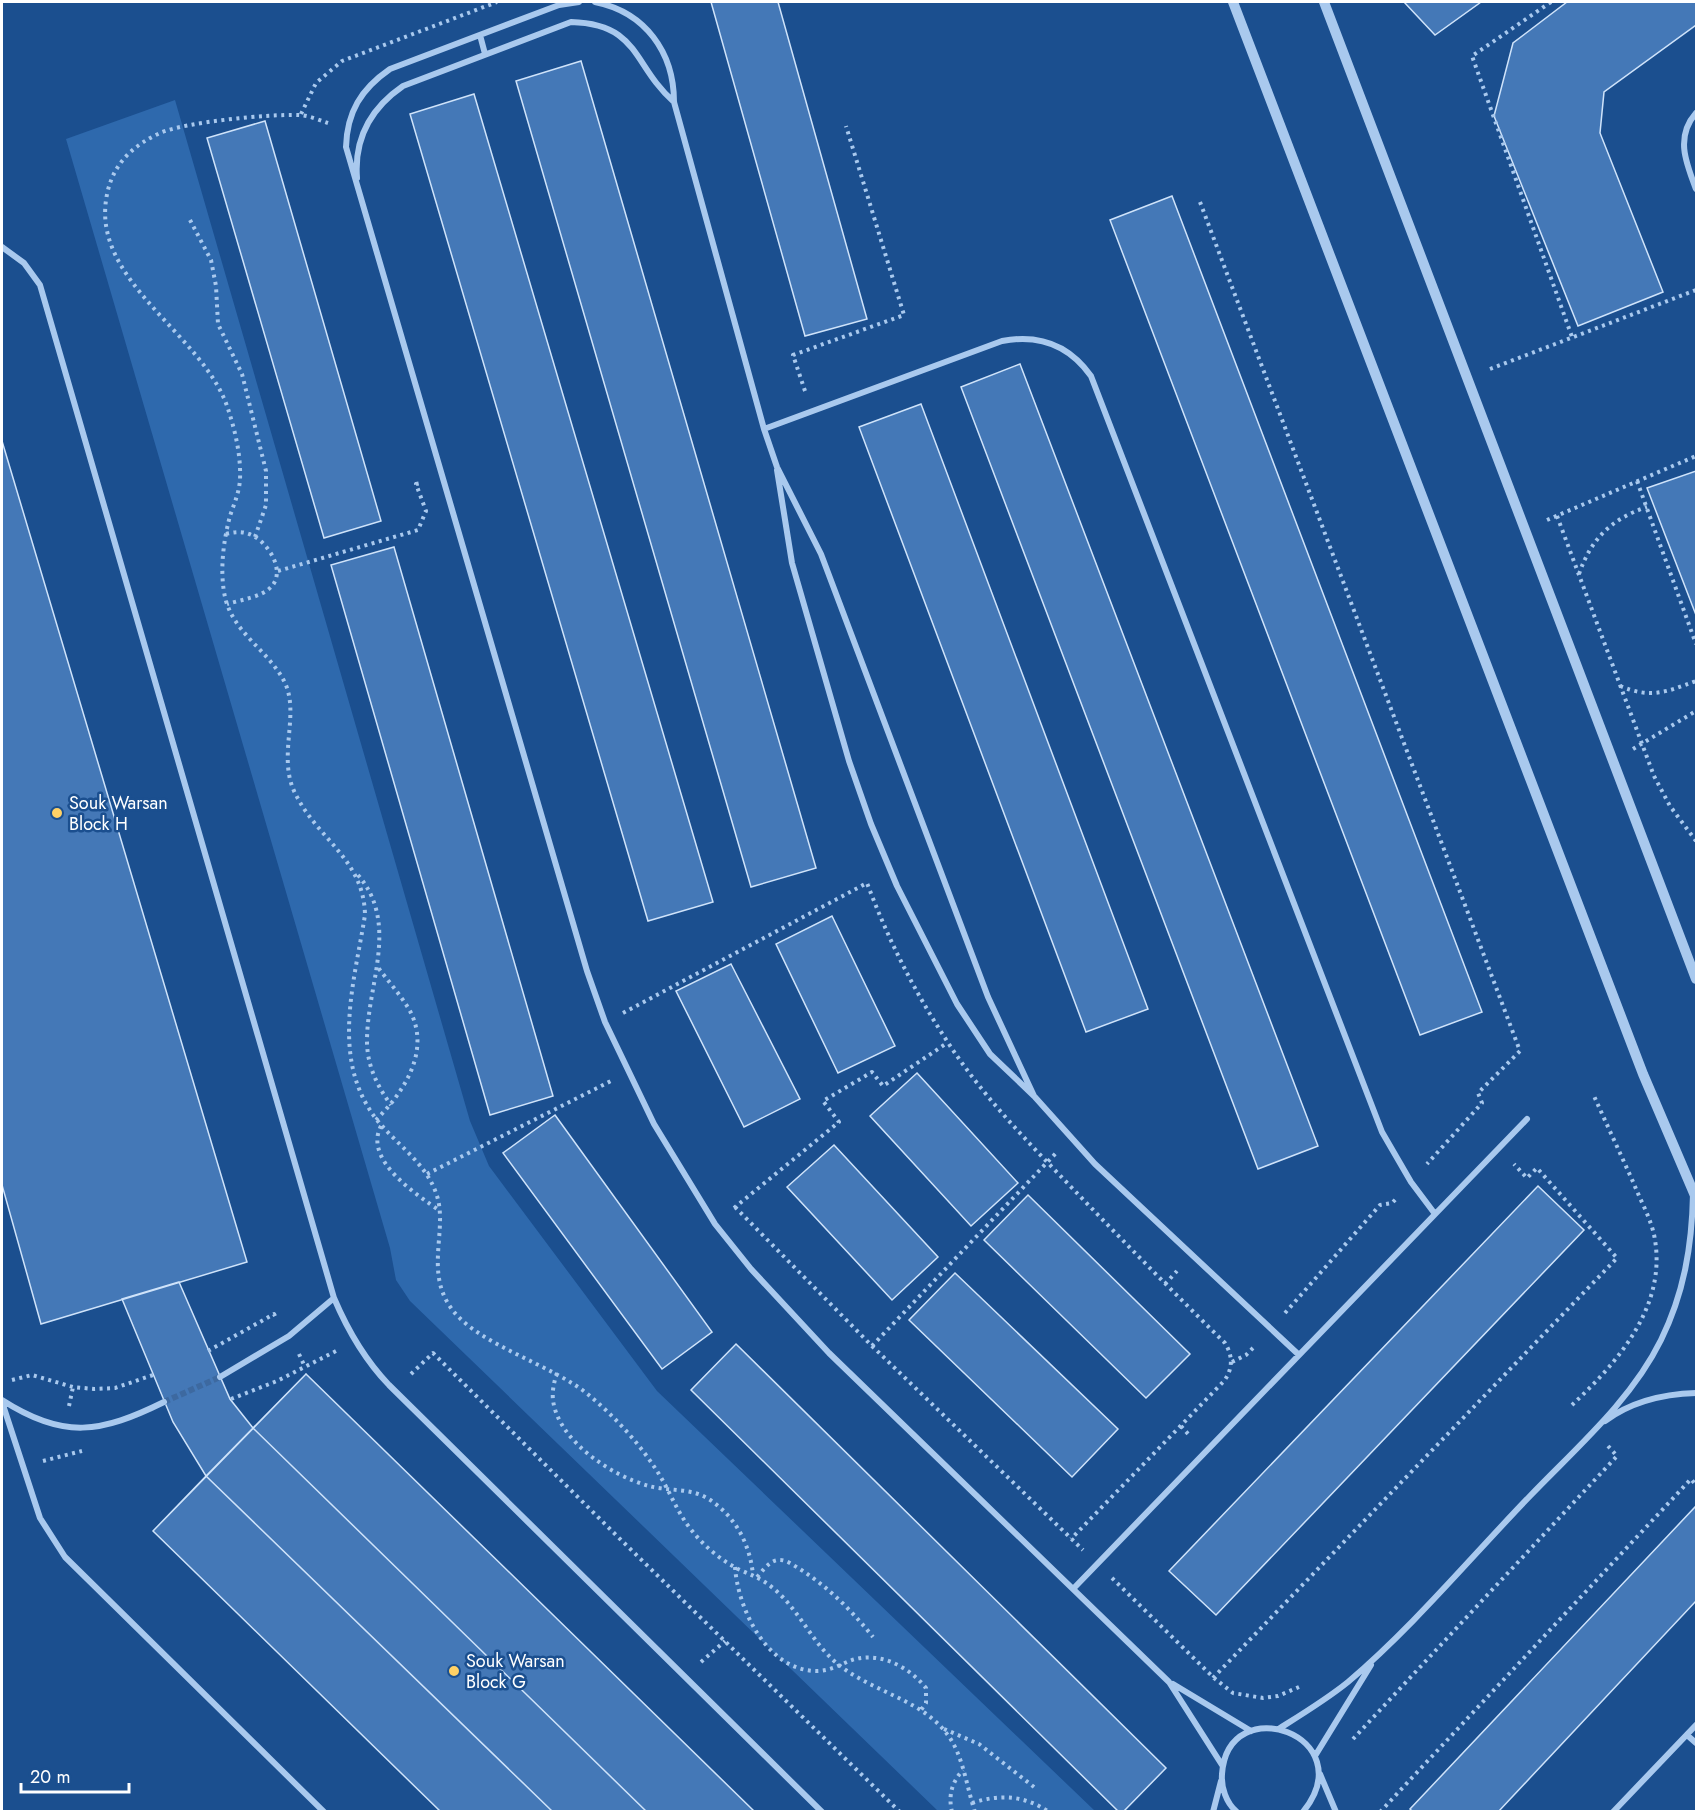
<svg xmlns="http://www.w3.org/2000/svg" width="1698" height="1813" font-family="Jost,sans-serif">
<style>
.green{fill:#2e69ad}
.building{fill:#4478b7;stroke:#cfe3fa;stroke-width:1.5}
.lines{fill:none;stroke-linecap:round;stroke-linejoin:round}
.minor-tunnel{stroke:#3d69a0;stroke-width:6;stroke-dasharray:6 3;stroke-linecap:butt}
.path{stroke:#a9c9ee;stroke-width:4;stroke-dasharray:3 4.5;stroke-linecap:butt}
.minor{stroke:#a9c9ee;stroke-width:6}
.tertiary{stroke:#a9c9ee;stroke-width:10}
.poi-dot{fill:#ffd166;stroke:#1b4f8f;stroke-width:2}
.labels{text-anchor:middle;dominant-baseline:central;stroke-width:5;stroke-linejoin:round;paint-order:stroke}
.poi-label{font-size:18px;fill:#fff;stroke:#1b4f8f;text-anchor:start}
</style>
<rect width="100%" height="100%" fill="#1b4f8f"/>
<path class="green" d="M175,100l295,1021 19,45 168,225 438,420h-157l-528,-510 -14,-21 -6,-32 -324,-1109z"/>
<path class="building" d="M711,2h67l89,317 -62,17z
M1404,2h77l-46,33z
M1567,2h129v23l-92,67 -4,41 63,159 -85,34 -84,-210 19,-73z
M581,61l235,807 -65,19 -235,-806z
M474,94l239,808 -65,19 -238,-807z
M265,121l116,400 -57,17 -117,-400z
M1172,196l310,816 -62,23 -310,-815z
M1020,364l298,782 -60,23 -297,-782z
M921,404l227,605 -62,23 -227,-605z
M2,441l245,821 -206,62 -39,-139z
M1696,471v144l-49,-127z
M394,547l159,549 -63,19 -159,-550z
M832,916l63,130 -57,27 -62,-129z
M731,964l69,135 -56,28 -68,-136z
M917,1073l101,110 -47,43 -101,-110z
M555,1115l157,217 -50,37 -159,-216z
M834,1145l104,112 -46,43 -105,-113z
M1538,1186l46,44 -368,385 -47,-44z
M1028,1195l162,159 -44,44 -162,-158z
M955,1273l163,156 -46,48 -163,-157z
M179,1282l51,117 23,29 -47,48 -33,-54 -51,-123z
M736,1344l430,424 -43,44h-4l-428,-422z
M306,1374l449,438h-314l-288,-281z
M306,1374l449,438h-108l-394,-384z
M206,1476l347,336h-112l-288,-281z
M1696,1506v95l-198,211h-85l-3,-3z"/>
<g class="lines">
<path class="minor-tunnel" d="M164,1402l56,-25"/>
<path class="path" d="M1551,2l-79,54 100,281
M301,114l15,-31 26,-22 155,-59
M328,123c-9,-3 -20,-8 -30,-8 -29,-1 -113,7 -138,18 -26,12 -45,29 -52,57 -23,91 98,143 121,222 7,22 12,45 11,68 -1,13 -6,24 -10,36 -7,26 -11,59 -4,85 10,34 44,51 59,82 15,32 -8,74 10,110 22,46 69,66 70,122 -11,69 -35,145 12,205 20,25 48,42 59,73 13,35 -12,77 15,115 26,37 101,56 139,88 25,21 49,47 67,75 13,20 20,42 36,61 12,15 28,28 45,37 13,6 25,10 36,20 23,19 35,47 56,68 38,38 102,40 126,92 9,20 12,42 19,63
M1200,202l320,849 -42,42 4,10 -55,61
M190,220l21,40 5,26 2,38 24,50 24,97v34l-11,32
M1490,369l206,-79
M805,391l-12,-36 111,-40 -58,-189
M1637,481l59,163
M1557,516l97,260 16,30 26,35
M1547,520l149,-64
M226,534c8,-2 15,-3 23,0 18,6 38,37 22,53 -9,10 -31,13 -44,17
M278,571l140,-41 8,-19 -10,-27 5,-1
M1579,574c12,-35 32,-55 68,-67
M1620,686c31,13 46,6 76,-5
M1633,749l63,-38
M358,875c42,49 9,109 9,166 0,24 10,45 24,64
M623,1013l244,-130c21,56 47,108 80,158 36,56 82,102 127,149 50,52 100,103 151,153 8,13 8,26 -1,38l-153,158
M376,1120c28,-28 55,-69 34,-109 -9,-16 -23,-31 -33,-45
M381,1126c-18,34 35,68 59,85
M427,1174l184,-93
M735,1207l137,139 211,204
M734,1208l105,-86 -16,-21 49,-29 11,14 64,-43
M1165,1284l12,-13
M1285,1313l95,-108 12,-2 6,-6
M872,1346l184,-193
M208,1351l66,-37 3,6
M299,1354l6,13
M1232,1362l14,-7 10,-10
M557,1373c-3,9 -5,18 -4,27 5,41 59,76 96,86 18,5 41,2 58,12 28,17 43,46 46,77
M411,1374l22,-21 185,184 282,275
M12,1380l20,-5 41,12 21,2 21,-1 38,-13
M231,1399l46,-18 61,-31
M1572,1405c46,-43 94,-98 83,-165 -3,-20 -14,-38 -21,-56 -13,-29 -27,-59 -40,-88
M69,1406l4,-19
M1181,1426l9,10
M43,1461l39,-10
M735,1567c3,42 32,104 82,104 13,0 24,-7 35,-11 28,-9 57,7 74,28v15l-5,7
M757,1577c9,-10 16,-22 31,-15 34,19 60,44 85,75
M1112,1578l102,100 19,15 30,5 15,-2 21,-9
M701,1662l24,-21
M1213,1678l404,-420 -80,-90 -10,10 -13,-14
M944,1729l35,15 55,43
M1353,1739l264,-283 -9,-10
M972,1803c28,-9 52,-8 77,9
M952,1812c-4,-17 0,-30 11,-42
M1380,1812l311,-333 5,6"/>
<path class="minor" d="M579,2l-20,3 -169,64c-29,20 -43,43 -44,78l241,824 18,51 49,102 61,100 36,45 78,84 340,329 53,83
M595,2c50,10 79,50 79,100l90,327 13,38 44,87 167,443 46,99
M480,35l5,19
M1696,113c-21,24 -10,50 0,76
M357,178c-3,-39 14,-70 46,-92l168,-64c69,2 61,43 103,80
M2,247l22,16 16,22 294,1013c14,33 30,61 55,87l433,427
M764,429l238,-88c37,-7 67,4 89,35l291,756 29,50 24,32
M777,470l15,93 57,198 22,63 26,62 60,118 33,50 44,42 61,68 204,191
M220,1377l69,-41 45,-38
M2,1400c62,40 99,33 162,2
M2,1402l38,116 25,39 259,255
M1605,1421c27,-20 59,-27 91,-28
M1074,1588l453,-469
M1173,1684l78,47
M1280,1728c24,-15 47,-29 68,-46 65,-55 123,-125 182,-186 46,-48 101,-95 131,-156 23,-47 31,-94 32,-146
M1687,1735l9,8
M1315,1756l56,-91
M1320,1774l16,38
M1213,1812l8,-31
M1237,1812c-11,-9 -16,-25 -15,-38 6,-86 142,-38 81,38
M1613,1812l83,-87"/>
<path class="tertiary" d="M1233,2l410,1072 53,124
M1324,2l372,977"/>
</g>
<g class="poi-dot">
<circle cx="57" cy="813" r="6"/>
<circle cx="454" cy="1671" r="6"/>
</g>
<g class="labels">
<g class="poi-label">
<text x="69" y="803">Souk Warsan<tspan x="69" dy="21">Block H</tspan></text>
<text x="466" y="1661">Souk Warsan<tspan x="466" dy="21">Block G</tspan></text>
</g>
</g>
<rect width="1698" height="1813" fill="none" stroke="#ffffff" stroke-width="6"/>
<path d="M21 1783v9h108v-9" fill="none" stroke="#ffffff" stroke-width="3"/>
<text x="30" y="1783" font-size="18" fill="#ffffff" stroke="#1b4f8f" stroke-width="4.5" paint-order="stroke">20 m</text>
</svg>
